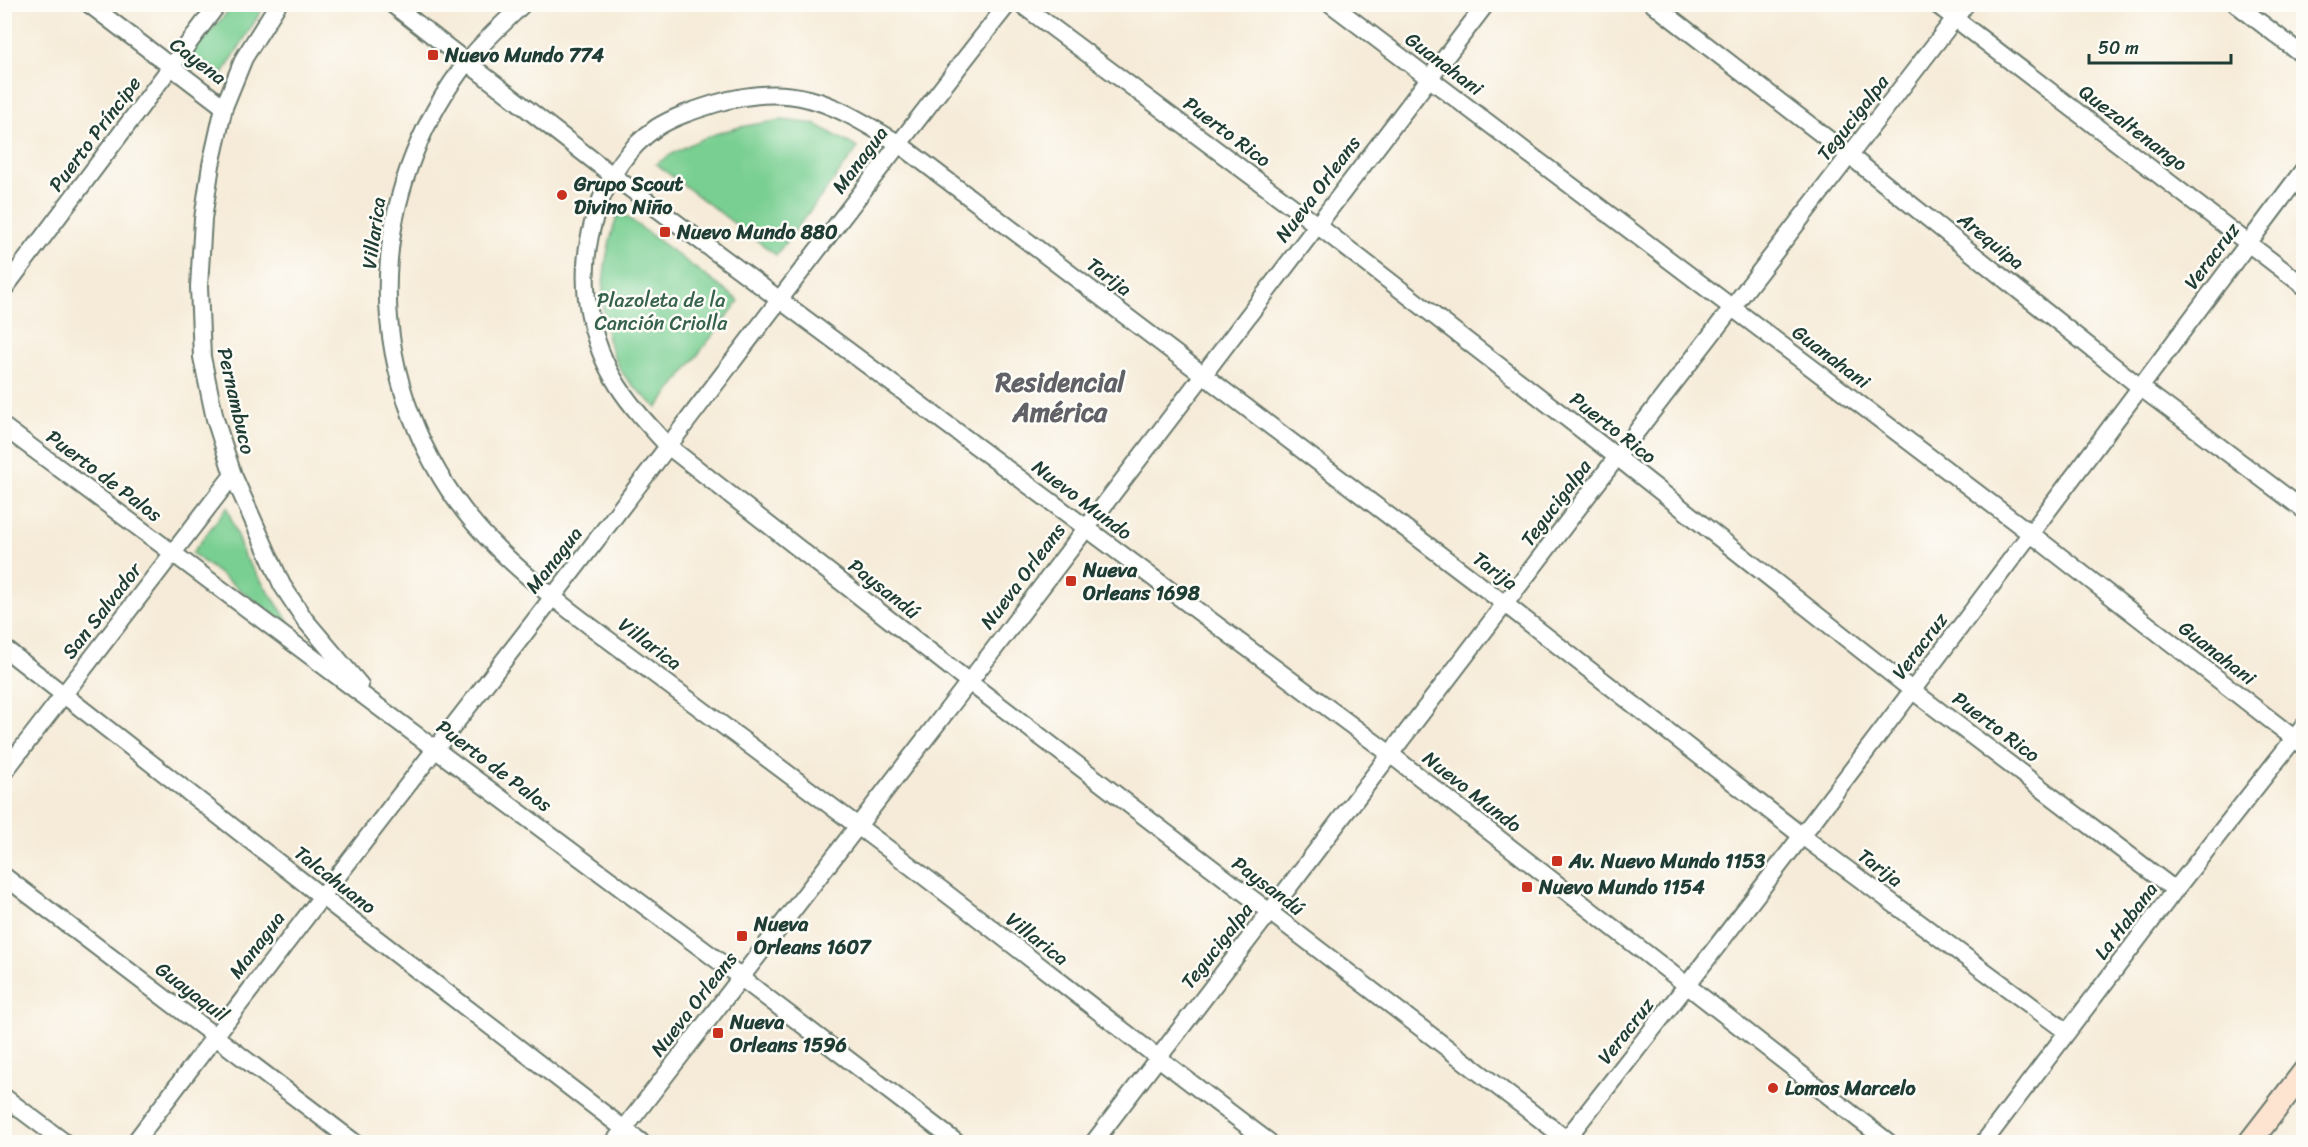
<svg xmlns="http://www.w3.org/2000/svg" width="2308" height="1147" font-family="Sriracha,sans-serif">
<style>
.green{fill:#79cf92;stroke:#4c8663;stroke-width:1.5}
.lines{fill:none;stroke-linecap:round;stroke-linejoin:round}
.minor-casing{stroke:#6a7a6d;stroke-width:20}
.secondary-casing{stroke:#6a7a6d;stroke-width:26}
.minor{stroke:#fff;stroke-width:16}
.secondary{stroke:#fde4d1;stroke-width:22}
.poi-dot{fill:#c8321e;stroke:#fdfcf7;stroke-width:2}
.labels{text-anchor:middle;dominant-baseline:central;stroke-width:5;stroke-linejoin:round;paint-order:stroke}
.poi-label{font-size:20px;font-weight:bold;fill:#1f3d34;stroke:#fdfcf7;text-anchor:start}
.street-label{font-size:20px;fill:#1f3d34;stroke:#fdfcf7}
.park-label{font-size:20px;fill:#36624c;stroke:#fdfcf7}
.district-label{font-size:26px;font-weight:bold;fill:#606267;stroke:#fdfcf7}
</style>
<rect width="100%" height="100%" fill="#fdfcf7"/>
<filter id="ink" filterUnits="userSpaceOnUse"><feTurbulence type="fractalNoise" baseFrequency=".0167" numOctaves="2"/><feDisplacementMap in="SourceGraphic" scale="12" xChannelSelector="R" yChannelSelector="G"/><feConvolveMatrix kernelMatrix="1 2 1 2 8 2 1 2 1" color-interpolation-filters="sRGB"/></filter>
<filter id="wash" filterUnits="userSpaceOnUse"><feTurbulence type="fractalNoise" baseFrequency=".008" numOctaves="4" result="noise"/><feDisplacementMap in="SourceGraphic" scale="24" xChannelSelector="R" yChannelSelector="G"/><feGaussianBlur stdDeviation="1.35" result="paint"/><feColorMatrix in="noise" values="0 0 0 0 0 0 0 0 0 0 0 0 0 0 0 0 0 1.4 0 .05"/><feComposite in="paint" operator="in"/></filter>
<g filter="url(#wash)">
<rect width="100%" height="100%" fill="#f6ebd8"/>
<path class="green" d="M234,5h31l-43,70 -33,-20z
M783,120l32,4 43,24 -82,107 -120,-91c45,-30 75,-37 127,-44z
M619,211l120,90 -82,107c-11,-11 -27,-23 -35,-36 -29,-48 -21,-111 -3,-161z
M227,507l17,49 52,76 -104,-79z"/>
</g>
<g filter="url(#ink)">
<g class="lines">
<defs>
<path id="minor" d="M89,4l135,103
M278,4l-34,54 -20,49 -13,58 -8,54 -4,68 3,70 13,62 18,56 49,110 23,35 55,65
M392,4l220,171 778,579 498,388
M523,4c-19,19 -40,37 -56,58 -44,56 -72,126 -78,197 -9,106 32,215 109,290 47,46 102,84 155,124 66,49 132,99 198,148 141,105 277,216 418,321
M1021,4l296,221 300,232 296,234 262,199
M1331,4l699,529 274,213
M1653,4l197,152 290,231 164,123
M1936,4l368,282
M2236,4l68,52
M4,5l1,-1
M4,289l214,-285
M4,427l736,550 216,165
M4,648l317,248 320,246
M4,772l229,-297
M4,876l350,266
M4,1097l60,45
M135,1142c147,-196 298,-389 447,-583 142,-185 281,-372 426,-555
M614,1142l355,-460 517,-678
M1094,1142l523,-685 349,-453
M1564,1142c253,-320 495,-647 740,-973
M1570,1142l-601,-460 -301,-236c-41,-44 -67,-73 -79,-135 -13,-63 12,-145 67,-183 17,-11 39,-18 58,-24 30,-9 64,-13 95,-5 32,8 61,28 89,44l607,461 297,232 265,196
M1984,1142l191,-252 129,-164"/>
<path id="secondary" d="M2250,1142l54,-70"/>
</defs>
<use href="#minor" class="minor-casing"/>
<use href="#secondary" class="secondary-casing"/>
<use href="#minor" class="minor"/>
<use href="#secondary" class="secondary"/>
</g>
</g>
<g class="poi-dot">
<rect x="427" y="49" width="12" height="12" rx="3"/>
<circle cx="562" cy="195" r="6"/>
<rect x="659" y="226" width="12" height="12" rx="3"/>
<rect x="1065" y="575" width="12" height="12" rx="3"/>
<rect x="1551" y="855" width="12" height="12" rx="3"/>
<rect x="1521" y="881" width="12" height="12" rx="3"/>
<rect x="736" y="930" width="12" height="12" rx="3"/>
<rect x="712" y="1027" width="12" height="12" rx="3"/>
<circle cx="1773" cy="1088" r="6"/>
</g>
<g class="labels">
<g class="poi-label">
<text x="445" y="55">Nuevo Mundo 774</text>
<text x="574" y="184">Grupo Scout<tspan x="574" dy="23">Divino Niño</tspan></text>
<text x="677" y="232">Nuevo Mundo 880</text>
<text x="1083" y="570">Nueva<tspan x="1083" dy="23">Orleans 1698</tspan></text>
<text x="1569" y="861">Av. Nuevo Mundo 1153</text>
<text x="1539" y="887">Nuevo Mundo 1154</text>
<text x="754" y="924">Nueva<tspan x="754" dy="23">Orleans 1607</tspan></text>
<text x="730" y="1022">Nueva<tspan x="730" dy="23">Orleans 1596</tspan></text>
<text x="1785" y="1088">Lomos Marcelo</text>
</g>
<g class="street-label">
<text transform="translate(198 61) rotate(37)">Cayena</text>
<text transform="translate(1444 64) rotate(37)">Guanahani</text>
<text transform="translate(1853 118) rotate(-52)">Tegucigalpa</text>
<text transform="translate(2133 128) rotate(37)">Quezaltenango</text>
<text transform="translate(1227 132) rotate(37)">Puerto Rico</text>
<text transform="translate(95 134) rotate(-53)">Puerto Príncipe</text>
<text transform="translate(860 160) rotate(-53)">Managua</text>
<text transform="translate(1318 189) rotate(-53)">Nueva Orleans</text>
<text transform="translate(374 233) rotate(-82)">Villarica</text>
<text transform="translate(1991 241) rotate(39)">Arequipa</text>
<text transform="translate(2212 256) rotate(-53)">Veracruz</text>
<text transform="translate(1109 277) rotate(37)">Tarija</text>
<text transform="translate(1831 357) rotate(37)">Guanahani</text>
<text transform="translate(236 401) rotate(77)">Pernambuco</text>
<text transform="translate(1613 428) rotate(38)">Puerto Rico</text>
<text transform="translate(104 476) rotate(37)">Puerto de Palos</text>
<text transform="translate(1082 500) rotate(37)">Nuevo Mundo</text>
<text transform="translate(1556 503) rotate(-53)">Tegucigalpa</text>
<text transform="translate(554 560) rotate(-52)">Managua</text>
<text transform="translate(1495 571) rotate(37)">Tarija</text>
<text transform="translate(1023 576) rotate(-53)">Nueva Orleans</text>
<text transform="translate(884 589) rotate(38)">Paysandú</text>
<text transform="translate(102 611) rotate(-52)">San Salvador</text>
<text transform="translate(650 644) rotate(37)">Villarica</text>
<text transform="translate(1920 646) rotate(-53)">Veracruz</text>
<text transform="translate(2217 653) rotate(38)">Guanahani</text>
<text transform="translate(1996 727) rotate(37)">Puerto Rico</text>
<text transform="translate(494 766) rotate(37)">Puerto de Palos</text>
<text transform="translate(1472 792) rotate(38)">Nuevo Mundo</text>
<text transform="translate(1880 868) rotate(37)">Tarija</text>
<text transform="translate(335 880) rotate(38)">Talcahuano</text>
<text transform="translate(1268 886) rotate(37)">Paysandú</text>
<text transform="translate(2126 921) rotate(-53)">La Habana</text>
<text transform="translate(1037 939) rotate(38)">Villarica</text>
<text transform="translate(257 945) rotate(-53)">Managua</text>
<text transform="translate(1217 946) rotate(-52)">Tegucigalpa</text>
<text transform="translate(192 992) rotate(37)">Guayaquil</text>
<text transform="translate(694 1004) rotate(-52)">Nueva Orleans</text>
<text transform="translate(1626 1031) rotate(-52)">Veracruz</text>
</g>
<g class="park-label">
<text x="661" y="300">Plazoleta de la<tspan x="661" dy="23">Canción Criolla</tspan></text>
</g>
<g class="district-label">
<text x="1060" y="382">Residencial<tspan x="1060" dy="30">América</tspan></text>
</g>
</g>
<rect width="2308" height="1147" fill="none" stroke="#fdfcf7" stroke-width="24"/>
<path d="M2089 54v9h142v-9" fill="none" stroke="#1f3d34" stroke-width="3"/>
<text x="2098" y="54" font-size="18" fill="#1f3d34" stroke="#fdfcf7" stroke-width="4.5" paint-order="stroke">50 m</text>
</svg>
